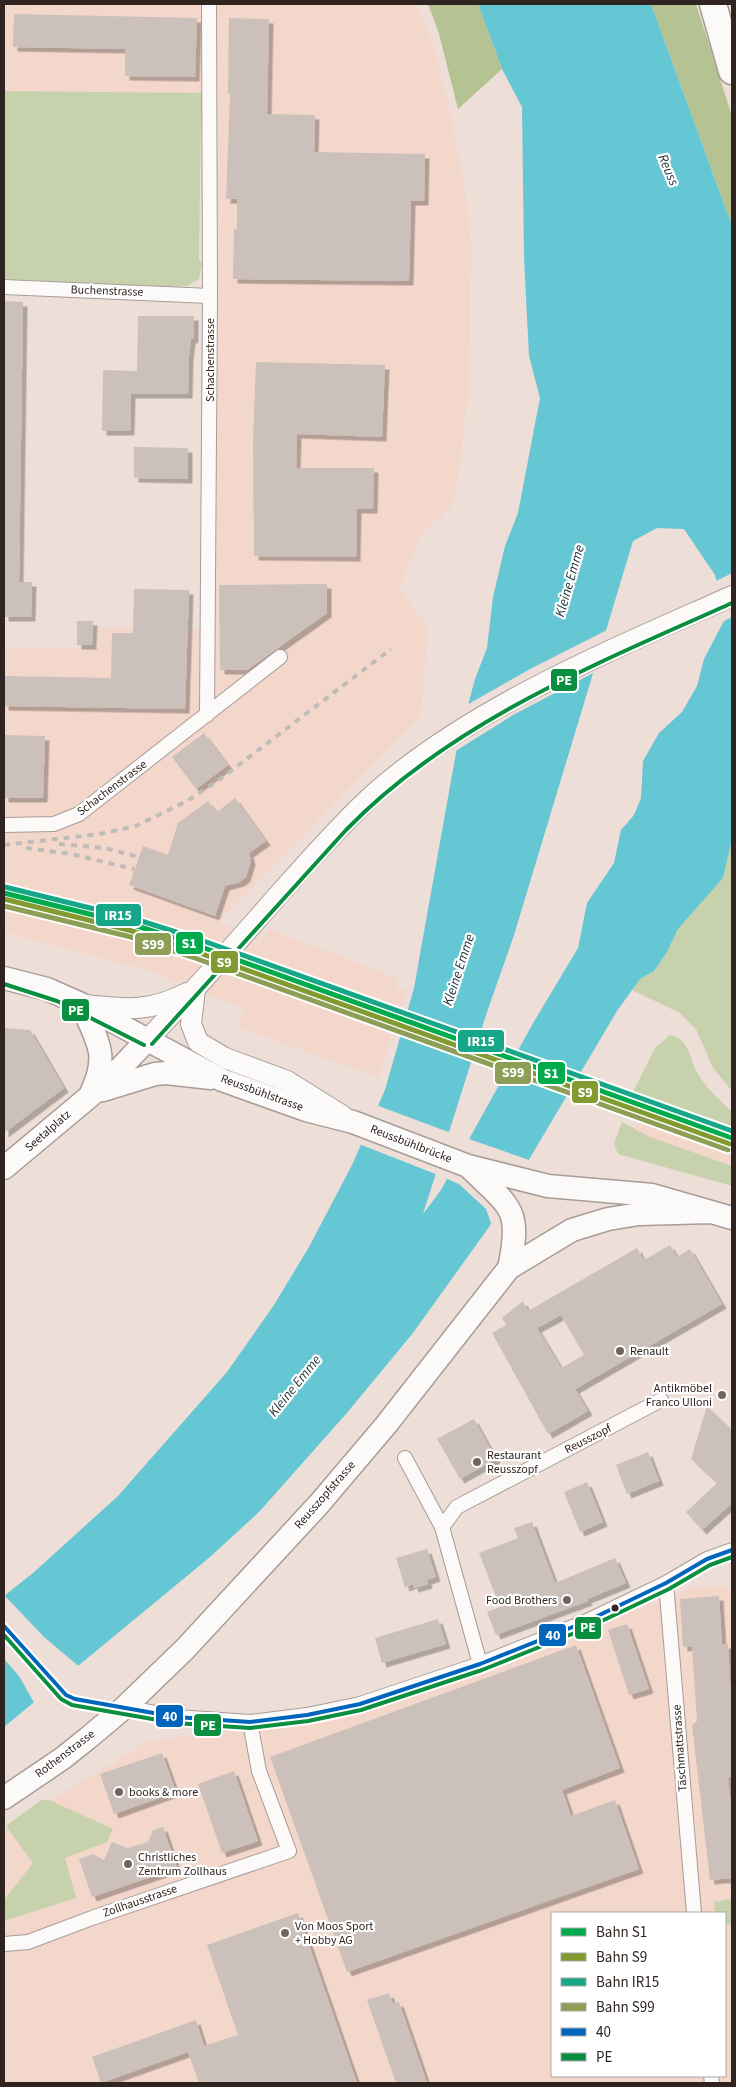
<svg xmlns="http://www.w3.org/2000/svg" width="736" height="2087" font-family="'Source Sans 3',sans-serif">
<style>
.built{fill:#f3d7cb;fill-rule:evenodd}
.green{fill:#c7d1ac}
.forest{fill:#b5c393}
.water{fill:#65c6d4;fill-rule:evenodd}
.pier{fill:#eeded8}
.building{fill:#ccc0bb;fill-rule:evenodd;filter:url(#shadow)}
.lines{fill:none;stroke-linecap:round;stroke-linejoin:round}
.minor-casing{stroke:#a89c97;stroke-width:16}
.secondary-casing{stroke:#a89c97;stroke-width:22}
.primary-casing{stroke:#a89c97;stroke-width:25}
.motorway-casing{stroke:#a89c97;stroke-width:29}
.minor{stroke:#fcfaf9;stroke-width:14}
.secondary{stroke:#fcfaf9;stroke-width:20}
.primary{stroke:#fcfaf9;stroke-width:22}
.motorway{stroke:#fcfaf9;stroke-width:26}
.rail{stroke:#bfbbb9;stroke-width:4;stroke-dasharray:6 6;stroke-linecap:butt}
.bus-1-casing{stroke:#fff;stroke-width:8}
.bus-2-casing{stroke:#fff;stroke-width:8}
.bus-1{stroke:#0065bd;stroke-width:4}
.bus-2{stroke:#0a8f40;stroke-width:4}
.rail-1-casing{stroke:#fff;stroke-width:9}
.rail-2-casing{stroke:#fff;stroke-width:9}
.rail-3-casing{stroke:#fff;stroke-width:9}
.rail-4-casing{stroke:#fff;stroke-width:9}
.rail-1{stroke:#00ab4d;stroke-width:5}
.rail-2{stroke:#829b30;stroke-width:5}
.rail-3{stroke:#16a788;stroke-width:5}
.rail-4{stroke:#8e9e57;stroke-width:5}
.poi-dot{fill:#726560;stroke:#fff;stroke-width:2}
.bus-dot{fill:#2f241f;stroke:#fff;stroke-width:2}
.labels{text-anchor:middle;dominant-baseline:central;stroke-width:4.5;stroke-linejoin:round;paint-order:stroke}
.street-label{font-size:12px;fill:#2f241f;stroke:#fff}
.poi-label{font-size:12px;fill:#2f241f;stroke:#fff;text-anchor:start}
.water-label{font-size:14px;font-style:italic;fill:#1e353a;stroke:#fff}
.line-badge{stroke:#fff;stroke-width:2}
.badge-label{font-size:14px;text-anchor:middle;font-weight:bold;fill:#fff}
</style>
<defs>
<filter id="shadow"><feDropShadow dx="4.5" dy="4.5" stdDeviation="0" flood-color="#0004"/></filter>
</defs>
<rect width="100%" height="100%" fill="#eeded8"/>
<path class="built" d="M4,4h412l18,42 21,89 11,63 5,48 -2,140 -9,79 -8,41 -33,31 -19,52 28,38 -7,88 -202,207 43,18 7,-11 128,49 -1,10 10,2 -27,87 -140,-49 4,-20 -48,-19 -46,-18 -145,-39v-285l94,1v-21l113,2 8,-496 -1,-40 -214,-2z
M646,1097l86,31v38l-82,-29 -15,-9z
M725,1586l7,8v489h-728v-253l140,-87 282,-50 269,-106zM552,1913h173v163h-173z"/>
<path class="green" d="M4,91l199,2 4,16 -6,7 -2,143 3,5 -3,15 -11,7 -27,1 -157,-8z
M732,840v251l-19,-23 -17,-39 -16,-16 -48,-23 8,-11 14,-8 13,-19 11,-23 45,-51z
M670,1035c21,4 19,25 28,39 8,13 22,28 34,37v17l-99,-36 22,-44z
M622,1122l28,15 82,29v20l-114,-32 -4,-10z
M41,1800h8l64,29 -6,13 -42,16 11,40 -72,23v-21l29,-37 -27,-37z
M732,1899v25l-7,1v-12h-10l-1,-11z"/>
<path class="forest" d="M428,4h50l24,65 -44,40 -19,-75z
M651,4h45l36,112v110z"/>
<path class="water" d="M478,4h173l81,222v614l-9,38 -45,51 -11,23 -13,19 -14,8 -23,32 -128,216 -76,106 -67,81 -87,98 -49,45 -206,170v-131l29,-23 85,-77 109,-124 47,-67 35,-58 43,-82 33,-75 29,-102 43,-241 18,-68 12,-31 6,-51 12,-51 13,-33 22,-115 -11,-42 -5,-98 -2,-151 -20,-38zM657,528l27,1 31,46 11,42 -22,42 -7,27 -15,26 -23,21 -16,28 -2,37 -7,17 -13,15 -7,33 -27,40 -9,45 -46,77 -91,165 -18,24 64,-202 27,-77 119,-394z"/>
<path class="pier" d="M732,573v44l-13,7 4,-7 -9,-35z
M609,629l-12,42 -84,44 -59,37 11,-46 67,-38z
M376,1105l75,28 -13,42 -79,-31z
M466,1138l66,23 -40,65 -6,-17 -27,-25 -14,-6z
M4,1595l40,42 37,31 -45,38 -17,-30 -15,-17z"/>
<path class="building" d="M14,14l183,4 -2,59 -70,-1v-27l-112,-2z
M229,18l40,1 -2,95 48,1 -1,37 111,2 -1,47h-13l-2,80 -176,-2 1,-50h3v-30h-11l4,-105h-2z
M4,301l19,1 -4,280h13l-1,35h-27z
M138,316h56v22l-3,1 -2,17 -1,38h-57l-1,37h-28l1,-61 34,1z
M256,362l129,3 -3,72 -85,-3 -1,34h78l-1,41h-16l-1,48 -102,-1 -1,-115z
M134,447l54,1v31l-54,-1z
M327,584v29l-80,57h-27l-1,-85z
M134,589l55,1 -4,119 -181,-3v-30l107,2 1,-45h21z
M77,621h16l-1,24h-15z
M204,733l24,32 -32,24 -24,-32z
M4,735l41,1 -2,62h-39z
M235,798l31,43 -17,12 2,8 -5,16 -6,5 -15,4 -10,30 -86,-31 14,-39 25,9 10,-32 30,-22 9,11z
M4,1028l26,2 34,58 -60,45z
M670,1245l7,12 13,-8 32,55 -147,85 13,22 -40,23 -56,-101 14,-8 -4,-7 21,-17 5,10 109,-63 7,12zM561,1315l23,40 -23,13 -24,-40z
M707,1406l25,24v73l-30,27 -16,-18 31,-29 -26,-24z
M474,1419l22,40 -36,20 -23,-40z
M648,1452l11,29 -32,13 -11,-29z
M587,1482l16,40 -23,10 -16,-40z
M532,1522l23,61 60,-25 11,25 -39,16 1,2 -92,34 -9,-23 13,-5 -21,-54 39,-15 -4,-10z
M427,1549l9,28 -9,3 1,4 -14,4 -1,-4 -8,3 -9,-29z
M719,1596l3,48h6l4,74v59h-4l4,39v62l-22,2 -18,-155 5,-4 -5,-75 -9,1 -3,-48z
M438,1619l8,25 -64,19 -7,-25z
M627,1624l22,65 -20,6 -21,-65z
M576,1645l44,123 -58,22 9,26 44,-16 24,69 -292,103 -77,-215z
M162,1753l14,39 -62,22 -14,-40z
M234,1771l24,70 -36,12 -24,-69z
M163,1827l14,41 -85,29 -13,-38 14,-5 11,6 8,-18 16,6 20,-6 5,-12z
M298,1913l59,170h-158l-11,-31 -87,31 -9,-26 104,-37 8,26 34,-11 -31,-90z
M389,1993l4,11 6,-2 28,81h-31l-29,-83z"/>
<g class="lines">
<defs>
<path id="minor" d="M4,287l206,9
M207,715l3,-419 -1,-292
M4,825l50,-1 25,-10 201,-157
M405,1458l37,69 38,137
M442,1527l15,-20 204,-107
M666,1583l28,330
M125,1707l51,10 74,5 57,-7 53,-11 120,-40 105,-42 81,-39 41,-24 25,-9
M4,1944l24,-2 64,-24 197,-67 -30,-80 -9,-49
M711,2076l1,7"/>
<path id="secondary" d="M195,989l-4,35 7,18 27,16 62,23 56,35
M84,1005c41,4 64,8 103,-12
M147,1040c49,-50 95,-104 142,-157 28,-31 55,-62 86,-90 98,-87 239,-144 357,-197"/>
<path id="primary" d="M4,978l43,11 34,15 141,76 84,30 47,12 115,44 80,20 104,9 80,23
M81,1004c16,37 29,50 10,89
M103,1090l52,-16 11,-1 45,5
M4,1168l104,-87 39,-41
M470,1168c41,40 52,41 39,100
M4,1798l59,-40 25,-20 37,-31 60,-58 134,-145 67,-79 123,-157 63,-38 36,-11 31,-5 72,-2"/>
<path id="motorway" d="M713,4l19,67"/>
</defs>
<use href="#minor" class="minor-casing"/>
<use href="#secondary" class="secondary-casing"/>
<use href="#primary" class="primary-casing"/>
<use href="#motorway" class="motorway-casing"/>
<use href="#minor" class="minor"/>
<use href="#secondary" class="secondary"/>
<use href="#primary" class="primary"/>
<use href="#motorway" class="motorway"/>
<path class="rail" d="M59,844l46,4 33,9
M4,845l96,-11 36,-8 51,-25 32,-21 172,-131
M26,848l45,6 63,15"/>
<defs>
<path id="bus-1" d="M4,1626l62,69 9,4 101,18 74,5 57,-7 53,-11 120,-40 105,-42 81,-39 41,-24 25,-9"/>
<path id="bus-2" d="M4,984l53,17 87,44
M152,1044l194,-214c106,-109 250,-166 386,-227
M4,1635l57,64 11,6 103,18 75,5 58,-7 53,-11 121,-40 105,-42 82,-39 41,-24 22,-8"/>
</defs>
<use href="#bus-1" class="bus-1-casing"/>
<use href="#bus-2" class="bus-2-casing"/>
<use href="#bus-1" class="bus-1"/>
<use href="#bus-2" class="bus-2"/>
<defs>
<path id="rail-1" d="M4,893l130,32 62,20 536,193"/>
<path id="rail-2" d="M4,899l128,32 62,20 536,193"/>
<path id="rail-3" d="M5,887l130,32 63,20 534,192"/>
<path id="rail-4" d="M4,906l127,31 61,20 536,193"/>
</defs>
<use href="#rail-1" class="rail-1-casing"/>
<use href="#rail-2" class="rail-2-casing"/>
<use href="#rail-3" class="rail-3-casing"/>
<use href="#rail-4" class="rail-4-casing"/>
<use href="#rail-1" class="rail-1"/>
<use href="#rail-2" class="rail-2"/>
<use href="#rail-3" class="rail-3"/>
<use href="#rail-4" class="rail-4"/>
</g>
<g class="poi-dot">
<circle cx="620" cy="1351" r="5"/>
<circle cx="722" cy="1395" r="5"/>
<circle cx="477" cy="1462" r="5"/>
<circle cx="567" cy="1600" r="5"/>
<circle cx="119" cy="1792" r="5"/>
<circle cx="128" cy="1864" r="5"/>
<circle cx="285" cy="1933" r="5"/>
</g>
<circle class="bus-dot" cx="615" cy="1608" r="4.5"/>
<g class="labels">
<g class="street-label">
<text transform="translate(107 291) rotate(2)">Buchenstrasse</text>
<text transform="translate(210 360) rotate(-90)">Schachenstrasse</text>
<text transform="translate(112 788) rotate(-37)">Schachenstrasse</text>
<text transform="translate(262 1093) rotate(20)">Reussbühlstrasse</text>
<text transform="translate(48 1131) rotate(-41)">Seetalplatz</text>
<text transform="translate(411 1144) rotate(21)">Reussbühlbrücke</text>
<text transform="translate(588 1439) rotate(-27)">Reusszopf</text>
<text transform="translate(325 1495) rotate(-49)">Reusszopfstrasse</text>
<text transform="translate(680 1748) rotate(-94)">Täschmattstrasse</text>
<text transform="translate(65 1754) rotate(-37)">Rothenstrasse</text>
<text transform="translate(140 1901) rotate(-19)">Zollhausstrasse</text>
</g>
<g class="poi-label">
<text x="630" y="1351">Renault</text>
<text x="712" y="1388" text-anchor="end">Antikmöbel<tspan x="712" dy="14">Franco Ulloni</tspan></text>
<text x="487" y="1455">Restaurant<tspan x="487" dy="14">Reusszopf</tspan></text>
<text x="557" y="1600" text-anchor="end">Food Brothers</text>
<text x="129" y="1792">books &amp; more</text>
<text x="138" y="1857">Christliches<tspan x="138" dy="14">Zentrum Zollhaus</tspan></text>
<text x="295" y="1926">Von Moos Sport<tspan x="295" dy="14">+ Hobby AG</tspan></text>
</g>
<g class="water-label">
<text transform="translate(668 170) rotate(67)">Reuss</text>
<text transform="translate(570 581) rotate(-74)">Kleine Emme</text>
<text transform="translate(459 970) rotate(-72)">Kleine Emme</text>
<text transform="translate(295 1386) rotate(-51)">Kleine Emme</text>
</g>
</g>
<g class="line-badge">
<rect x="550" y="668" width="28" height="24" rx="5" fill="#0a8f40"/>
<rect x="95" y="903" width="47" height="24" rx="5" fill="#16a788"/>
<rect x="175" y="931" width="29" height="24" rx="5" fill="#00ab4d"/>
<rect x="134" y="932" width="38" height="24" rx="5" fill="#8e9e57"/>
<rect x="210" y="950" width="29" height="24" rx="5" fill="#829b30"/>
<rect x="61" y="998" width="29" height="24" rx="5" fill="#0a8f40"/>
<rect x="457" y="1029" width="48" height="24" rx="5" fill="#16a788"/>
<rect x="494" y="1061" width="38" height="24" rx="5" fill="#8e9e57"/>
<rect x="537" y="1061" width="29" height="24" rx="5" fill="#00ab4d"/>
<rect x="571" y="1080" width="28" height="24" rx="5" fill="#829b30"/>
<rect x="574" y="1616" width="28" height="24" rx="5" fill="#0a8f40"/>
<rect x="538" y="1623" width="29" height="24" rx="5" fill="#0065bd"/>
<rect x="155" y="1704" width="29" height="24" rx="5" fill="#0065bd"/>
<rect x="193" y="1713" width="29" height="24" rx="5" fill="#0a8f40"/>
</g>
<g class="badge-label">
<text x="564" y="685">PE</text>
<text x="118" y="920">IR15</text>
<text x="189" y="948">S1</text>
<text x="153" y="949">S99</text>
<text x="224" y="967">S9</text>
<text x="76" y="1015">PE</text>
<text x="481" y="1046">IR15</text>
<text x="513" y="1077">S99</text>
<text x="551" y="1078">S1</text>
<text x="585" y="1097">S9</text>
<text x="588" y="1632">PE</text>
<text x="553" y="1640">40</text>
<text x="170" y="1721">40</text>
<text x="208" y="1730">PE</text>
</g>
<rect width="736" height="2087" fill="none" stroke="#2f241f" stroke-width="10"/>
<rect x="551" y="1912" width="175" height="165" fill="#ffffff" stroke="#aca7a5"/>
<rect x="561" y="1928" width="25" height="8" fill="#00ab4d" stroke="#aca7a5"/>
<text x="596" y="1937" font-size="15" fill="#2f241f">Bahn S1</text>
<rect x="561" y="1953" width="25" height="8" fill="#829b30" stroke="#aca7a5"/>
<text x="596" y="1962" font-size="15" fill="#2f241f">Bahn S9</text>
<rect x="561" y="1978" width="25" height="8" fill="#16a788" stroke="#aca7a5"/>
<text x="596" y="1987" font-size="15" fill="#2f241f">Bahn IR15</text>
<rect x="561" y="2003" width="25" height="8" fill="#8e9e57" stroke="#aca7a5"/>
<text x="596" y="2012" font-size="15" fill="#2f241f">Bahn S99</text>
<rect x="561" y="2028" width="25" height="8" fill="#0065bd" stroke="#aca7a5"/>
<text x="596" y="2037" font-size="15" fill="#2f241f">40</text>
<rect x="561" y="2053" width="25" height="8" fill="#0a8f40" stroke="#aca7a5"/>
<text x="596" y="2062" font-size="15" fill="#2f241f">PE</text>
</svg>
